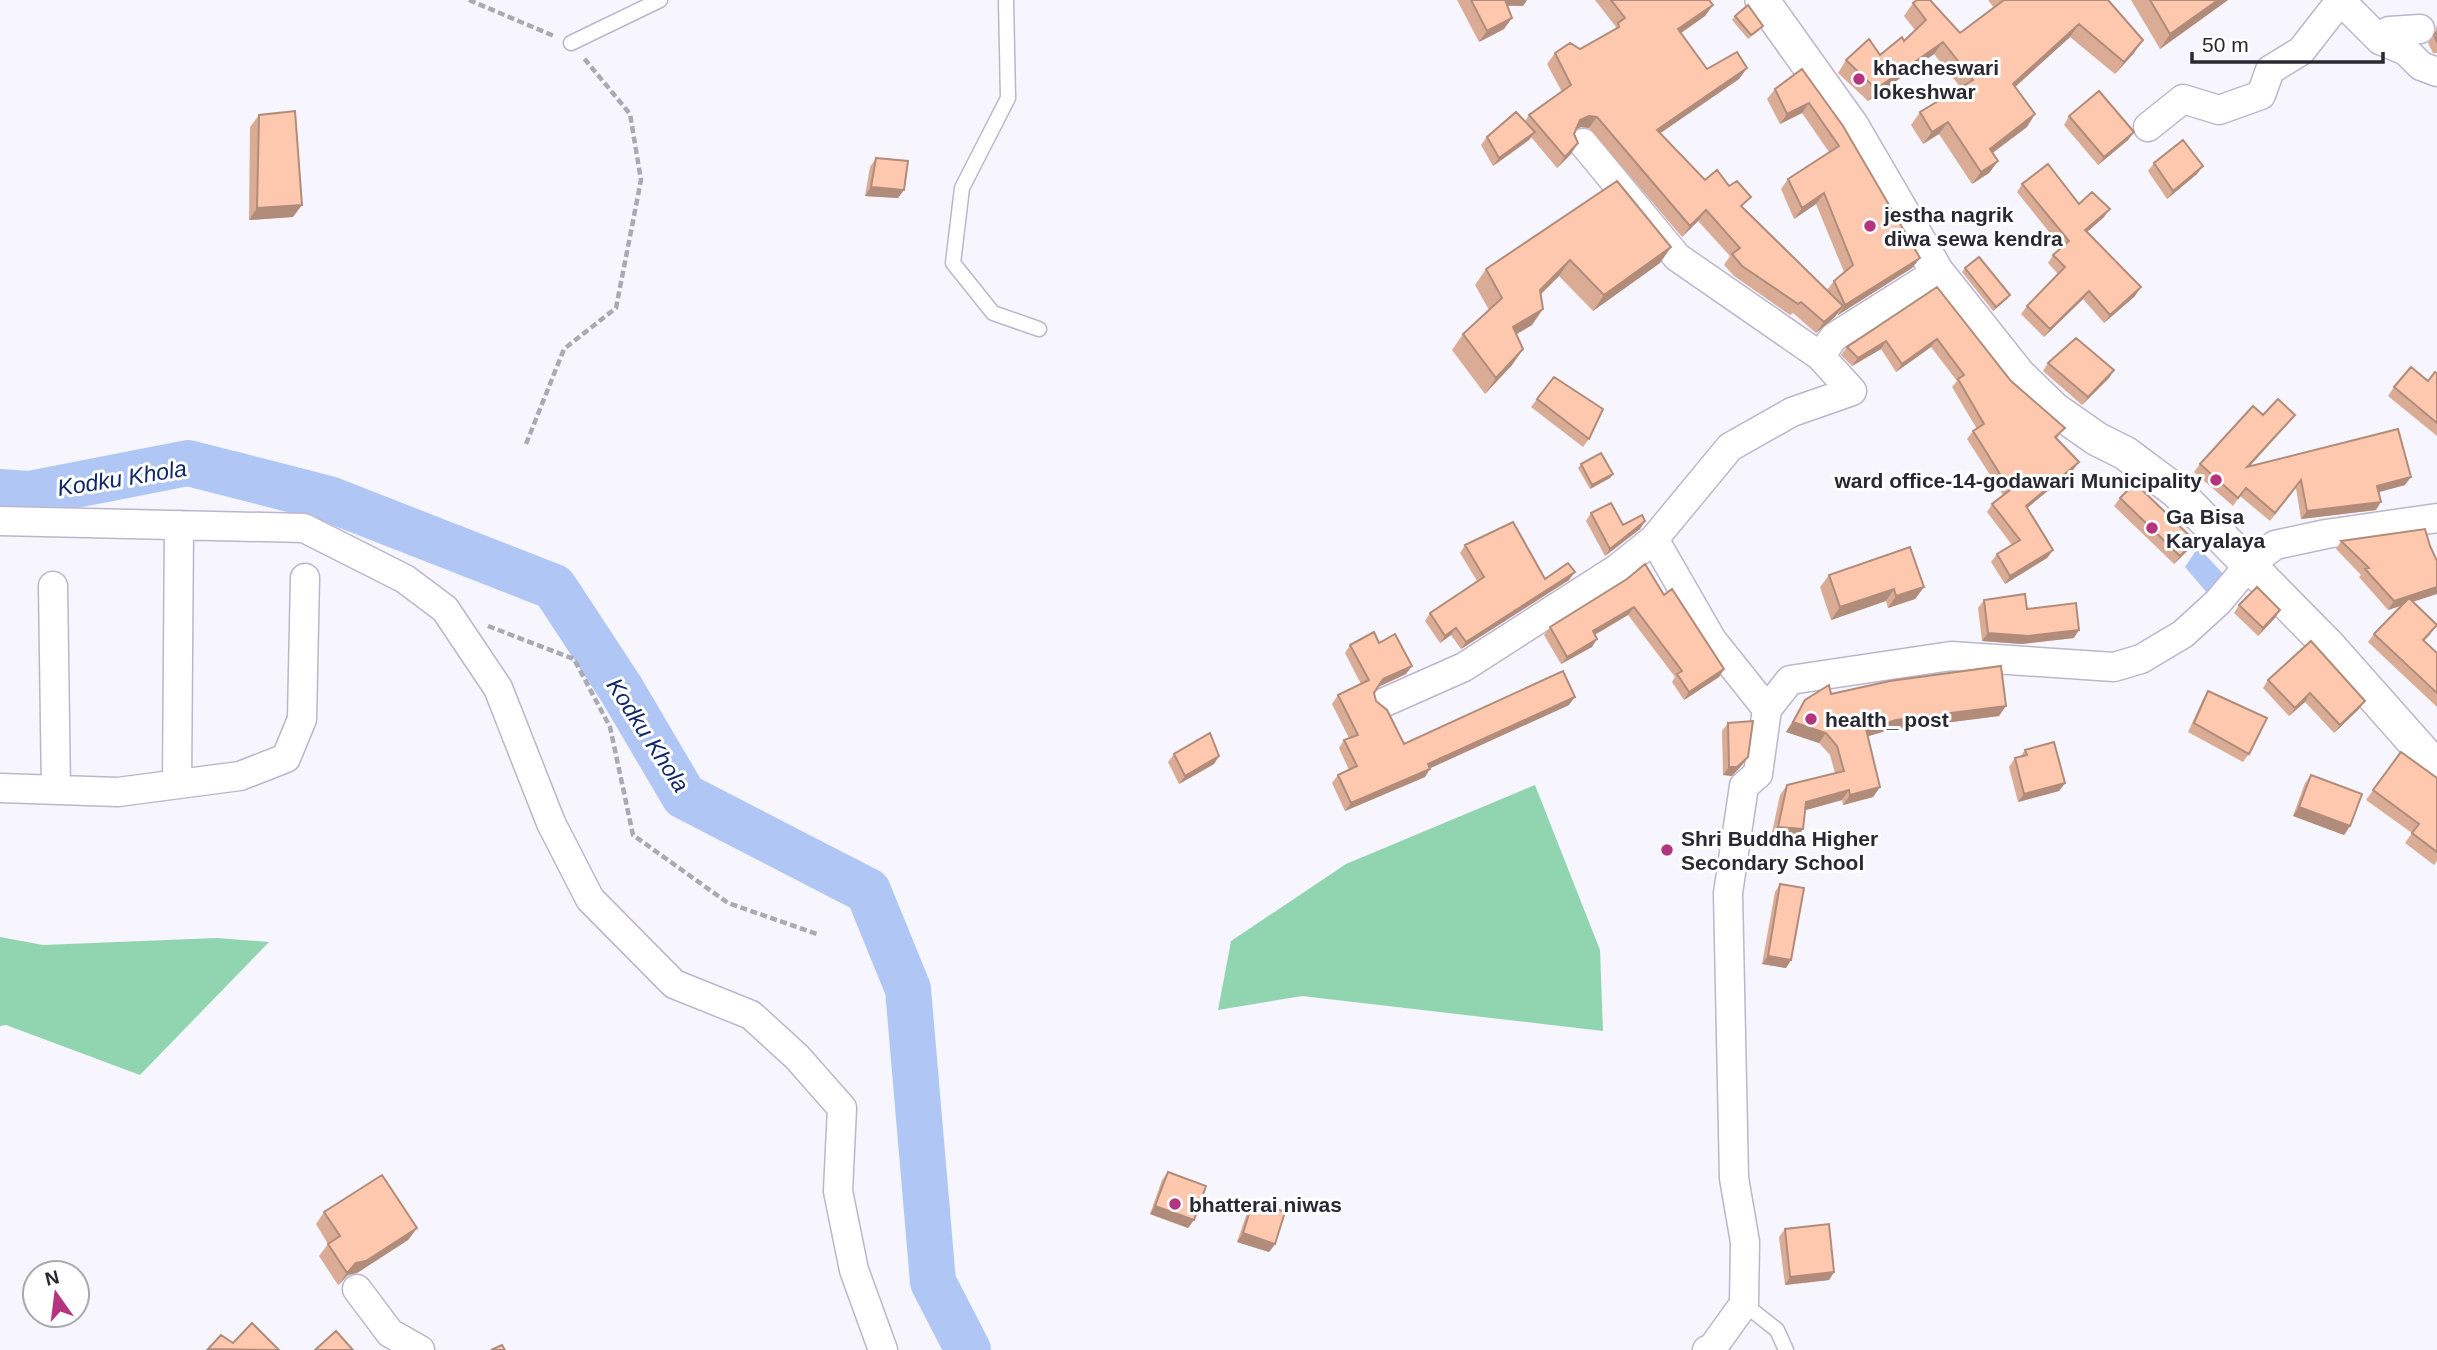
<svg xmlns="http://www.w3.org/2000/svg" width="2437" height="1350" font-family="Helvetica,sans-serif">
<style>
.forest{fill:#90d5b0}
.water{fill:#b0c7f5}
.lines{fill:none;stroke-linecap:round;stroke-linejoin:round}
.river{stroke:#b0c7f5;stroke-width:46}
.service-casing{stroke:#bcb6cd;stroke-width:17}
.minor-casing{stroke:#bcb6cd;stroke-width:31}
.tertiary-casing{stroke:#bcb6cd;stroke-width:36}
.path{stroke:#aba9b1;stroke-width:4.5;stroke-dasharray:7 3.5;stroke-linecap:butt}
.service{stroke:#fff;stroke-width:14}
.minor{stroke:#fff;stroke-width:28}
.tertiary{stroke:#fff;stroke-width:33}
.wall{fill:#daac96}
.shaded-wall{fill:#b18c7a}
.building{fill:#fdc8ae;stroke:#b18c7a;stroke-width:2}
.poi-dot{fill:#b5347e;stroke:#fff;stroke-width:2.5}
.labels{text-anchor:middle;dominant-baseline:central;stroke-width:6;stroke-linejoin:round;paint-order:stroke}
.poi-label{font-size:21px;font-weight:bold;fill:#2a2830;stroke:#fff;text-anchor:start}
.water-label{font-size:23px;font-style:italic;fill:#0f2869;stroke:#fff}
</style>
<rect width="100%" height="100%" fill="#f7f5fe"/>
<path class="forest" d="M1535,785l65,165 3,81 -301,-35 -84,14 13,-69 115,-77z
M0,937l43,8 174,-7 52,4 -129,133 -134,-50 -6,1z"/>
<path class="water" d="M2201,550l23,25 -16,19 -23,-27 10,-15z"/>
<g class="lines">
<path class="river" d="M0,492l29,2 159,-31 141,36 225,88 67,102 63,107 184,95 40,98 25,293 35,68"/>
<defs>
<path id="service" d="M1006,0l2,98 -46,90 -9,75 40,50 46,16
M571,43l89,-43
M1744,1304l33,26 9,20"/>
<path id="minor" d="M2340,0l40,40 26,11 15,15 16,6
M2380,40l9,-9 31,-2
M2148,127l35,-28 36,11 42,-15 9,-25 31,-19 39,-50
M1820,356l14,-19 103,-65
M0,521l304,7 101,51 40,30 53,79 53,135 39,76 84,85 77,31 46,42 45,51 -4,83 16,79 29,80
M1654,539l58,101 55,69
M53,586l3,204
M1385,702l79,-35 154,-99 36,-29 76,-92 62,-35 60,-21 -32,-35 -143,-99 -94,-114
M177,784l2,-259
M0,788l118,4 122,-16 46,-18 16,-39 3,-141
M357,1289l33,44 30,17
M1707,1350l6,-3 31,-43 1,-62 -11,-64 -6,-285 16,-107 14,-12 9,-65 23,-29 161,-24 163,11 27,-8 42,-25 35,-32 32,-38 25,-19 51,-11 111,-16"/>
<path id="tertiary" d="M1762,0l90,126 85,146 82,103 35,34 43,30 28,14 51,38 152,154 109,123"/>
</defs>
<use href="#service" class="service-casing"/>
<use href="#minor" class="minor-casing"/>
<use href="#tertiary" class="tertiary-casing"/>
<path class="path" d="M469,0l85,36
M526,444l38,-95 52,-41 25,-128 -11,-66 -47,-57
M488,626l86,33 36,68 23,108 95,68 89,31"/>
<use href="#service" class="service"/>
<use href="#minor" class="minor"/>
<use href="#tertiary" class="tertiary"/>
</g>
<path class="wall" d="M1457,0h70l-4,6h-16l-3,23 -25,13z
M1595,0h114l4,5 -8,11 -24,17 26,36 40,-1 -8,11 -79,54 45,47 39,28 83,82 7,-9 10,-9 -28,-68 -22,15 -13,-30 7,-10 41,-27 -27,-39 -22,11 -13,-25 8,-10 27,-20 118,189 -8,10 -74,47 -1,-1 -21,19 -23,-20 -3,2 -56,-39 -10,-11 6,-9 -32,-35 -16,16 -93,-109 -8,-1 -5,2 -5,25 -14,14 -26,-31 -2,3 -36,26 -12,-21 6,-8 38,-16 4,-6 33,-23 -15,-28 8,-11 25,-4 33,-18 3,-4z
M1988,0h120l26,53 -19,21 -45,-37 -55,50 12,40 -34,25 5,9 -9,12 -17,11 -33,-50 -16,10 -12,-19 9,-13 41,-24 -27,-34 -66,47 -30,-28 8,-13 34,-5 24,-14 11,-11 -11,-14 9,-13 47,30 34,-25z
M2131,0h97l-68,49z
M1735,16l25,14 -12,9 -16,-19z
M2437,24v29h-4l-5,-10 7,-10z
M259,115l34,102 -44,3 1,-93z
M2069,116l65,16 -6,8 -30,25 -34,-40z
M876,158l28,32 -6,8 -33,-2 5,-29z
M2154,163l43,11 -30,25 -19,-28z
M2022,184l57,20 25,13 -17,15 48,64 -31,27 -21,-24 -39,38 -23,-23 6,-8 31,-32 -10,-11 5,-8 9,-7 -45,-56z
M1671,247l-11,16 -67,48 -34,-35 -18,18 -9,31 -16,9 7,15 -11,16 -27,29 -33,-44 11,-16 26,-24 -14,-25 11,-16z
M1965,268l45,27 -3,4 -14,12 -31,-39z
M1937,287l74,94 48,55 -2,2 22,24 -6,8 -46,38 26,42 -6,8 -42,26 -14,-22 6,-8 15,-9 -25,-33 5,-8 11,-9 -36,-56 6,-8 4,-2 -25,-42 5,-6 -26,-34 -35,25 -15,-23 -29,17 -11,-11 6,-8z
M2048,363l66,7 -5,8 -27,27 -39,-34z
M2437,373v63l-49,-40 6,-9 34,-6z
M1537,399l52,40 -6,8 -52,-40z
M2263,415l26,7 -40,44 156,19 -26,7 -3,18 -75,9 -5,-31 -26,33 -30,-25 -7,10 -39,-34 6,-8z
M1581,464l32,10 -3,4 -20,11 -12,-21z
M2120,498l75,43 -6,8 -15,15 -60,-58z
M1591,513l32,12 22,-4 -5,8 -35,27 -19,-35z
M2341,541l71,61 19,32 -7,7 13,12v54l-69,-65 6,-8 28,-29 -14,5 -29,-33 2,-2 -25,-26z
M1465,545l80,34 24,1 -108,69 -10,-14 -11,8 -15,-22 5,-8 47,-32 -17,-28z
M1829,575l95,12 -9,12 -27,9 -2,-7 -55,19 -11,-33z
M1664,595l60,74 -5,8 -35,23 -12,-18 3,-5 -47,-62 -33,20 -3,12 -31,17 -17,-29 6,-8z
M1984,600l43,9 47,29 -52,6 -40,-3 -4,-33z
M2239,605l41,5 -5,8 -17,18 -24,-23z
M1379,643l27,31 -28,13 -4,6 2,8 28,43 165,-39 -139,63 -5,9 -80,34 -13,-28 6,-8 11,-5 -10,-22 5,-8 5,-2 -17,-34 6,-9 23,-11 -16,-31 5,-8z
M2268,680l91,29 -25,24 -29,-31 -16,14 -26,-28z
M2208,691l41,63 -6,8 -55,-30 15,-33z
M1831,694l168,22 -110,14 -21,6 12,51 -7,10 -30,8 -1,-5 -37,10 -2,19 -7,10 -25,-2 9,-42 7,-10 48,-12 -5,-18 -11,-12 -33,-11 19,-32z
M1728,723l20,34 -6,8 -10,11 -9,-1 -1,-44z
M2025,750l40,33 -6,8 -41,11 -9,-35 6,-9 5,-1z
M2401,752l36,26v83l-3,4 -29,-22 7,-10 -46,-33z
M1174,754l45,2 -5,8 -35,20 -11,-22z
M2311,775l39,51 -6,9 -51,-19 12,-33z
M1780,884l11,76 -5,8 -24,-4 13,-72z
M1168,1172l26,48 -6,8 -38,-14 12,-34z
M1253,1201l22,43 -6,8 -32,-10 11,-32z
M324,1212l93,16 -9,12 -51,33 -9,2 -10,10 -19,-29 9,-12 -12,-20z
M1785,1229l49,43 -5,8 -44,5 -6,-48z"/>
<path class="shaded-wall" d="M1499,0h28l-4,6 -28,-1z
M2218,0h10l-68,49 10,-15z
M1713,5l-8,11 -34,24 7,-11z
M1512,18l-8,11 -25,13 8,-11z
M2079,24l-9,13 -66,60 9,-13z
M2143,40l-9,13 -19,21 9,-12z
M1943,42l-9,12 -66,47 8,-12z
M1747,68l-8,11 -90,62 8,-11z
M1809,103l-7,10 -22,11 7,-10z
M2035,114l-8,13 -45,34 8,-12z
M1589,116l8,1 -8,11 -8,-1 -9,4 8,-11z
M1948,122l-9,12 -16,10 9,-12z
M1535,132l-6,8 -36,26 6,-8z
M2134,132l-6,8 -30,25 6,-8z
M1578,143l-7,11 -14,14 8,-11z
M1998,161l-9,12 -17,11 9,-12z
M2203,166l-6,8 -30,25 6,-8z
M871,187l33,3 -6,8 -33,-2z
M1824,193l-8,11 -22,15 8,-11z
M302,205l-9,12 -44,3 8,-12z
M2110,209l-6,8 -25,22 6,-9z
M1706,210l-8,11 -16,16 8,-11z
M1671,247l-11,16 -67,48 11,-16z
M1920,258l-8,10 -74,47 7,-10z
M1570,260l-11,16 -30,30 11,-16z
M2141,287l-6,9 -31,27 6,-8z
M2089,291l-6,8 -39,38 6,-8z
M2010,295l-3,4 -14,12 3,-4z
M1843,306l-8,11 -19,16 8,-11z
M1543,309l-11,16 -30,18 11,-16z
M1937,339l-6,8 -35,25 6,-8z
M1886,341l-5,8 -29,17 6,-8z
M1523,349l-11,16 -27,29 11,-16z
M2114,370l-5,8 -27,27 6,-8z
M2295,415l-6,7 -47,53 5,-8z
M2079,462l-6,8 -53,44 6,-8z
M1613,474l-3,4 -20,11 2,-4z
M2411,477l-6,8 -33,9 5,-8z
M2381,502l-5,8 -75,9 6,-8z
M1645,521l-5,8 -35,27 5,-7z
M2195,541l-6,8 -15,15 6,-8z
M2053,550l-6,8 -42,26 5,-8z
M1575,572l-6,8 -108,69 5,-7z
M1924,587l-9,12 -27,9 8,-12z
M2437,587v7l-49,16 6,-9z
M1894,589l-8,12 -55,19 9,-13z
M1634,607l-6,8 -41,24 6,-8z
M2280,610l-5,8 -17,18 5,-8z
M1456,628l-5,7 -11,8 5,-7z
M2079,630l-5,8 -52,6 -40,-3 6,-8z
M1597,639l-5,8 -31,17 6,-7z
M1412,666l-6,8 -28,13 5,-8z
M1724,669l-5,8 -35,23 5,-8z
M2310,693l-5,9 -16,14 6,-8z
M1575,697l-6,8 -147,67 6,-8z
M2365,701l-6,8 -25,24 6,-8z
M2006,706l-7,10 -110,14 -30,9 7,-10 30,-9z
M1793,722l33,11 -7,10 -33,-11z
M1219,756l-5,8 -35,20 6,-8z
M1748,757l-6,8 -10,11 -9,-1 6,-8z
M1430,769l-5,8 -80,34 6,-8z
M2065,783l-6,8 -41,11 6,-8z
M1880,787l-7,10 -30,8 7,-10z
M1849,790l-7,10 -43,12 7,-10z
M2299,807l51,19 -6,9 -51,-19z
M1778,827l25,2 -7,10 -25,-2z
M1768,956l23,4 -5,8 -24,-4z
M1155,1206l39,14 -6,8 -38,-14z
M417,1228l-9,12 -51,33 -9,2 -10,10 9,-12 9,-10z
M1243,1233l32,11 -6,8 -32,-10z
M1834,1272l-5,8 -44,5 5,-8z"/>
<path class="building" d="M1471,0h34l7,18 -25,13z
M1611,0h98l4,5 -35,24 29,40 30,-17 10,16 -90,62 48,50 12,-10 12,16 8,-5 14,16 -10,9 102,100 -19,16 -23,-20 -3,2 -56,-38 -10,-12 8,-6 -34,-38 -16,16 -93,-109 -8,-1 -9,4 -6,14 4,9 -13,14 -36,-42 42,-30 -16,-32 15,-10 10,6 39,-22 -1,-4 7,-5z
M1917,0h13l30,33 44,-33h104l35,40 -19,22 -45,-38 -66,60 22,30 -45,35 8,12 -17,11 -33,-50 -16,10 -12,-20 53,-32 -30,-38 -67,47 -30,-29 23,-21 11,16 22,-18 2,4 22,-21 -13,-17z
M2150,0h68l-48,34z
M1748,5l15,21 -12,9 -16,-19z
M2437,32v10l-3,-7z
M1802,69l41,57 77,132 -75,47 -11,-24 19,-16 -29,-72 -22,15 -14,-29 51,-33 -30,-43 -22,11 -12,-25z
M2099,91l35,41 -30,25 -35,-41z
M295,111l7,94 -45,3 2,-93z
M1516,112l19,20 -36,26 -12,-21z
M2183,140l20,26 -30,25 -19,-28z
M876,158l32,3 -4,29 -33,-3z
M2048,164l31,40 13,-12 18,17 -25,21 56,57 -31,28 -21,-24 -39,38 -23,-23 38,-39 -12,-12 16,-14 -47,-57z
M1617,181l54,66 -67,48 -34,-35 -30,30 3,19 -30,18 10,22 -27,29 -33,-44 39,-36 -16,-29z
M1979,257l31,38 -14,12 -31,-39z
M1937,287l74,94 54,47 -10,9 24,25 -53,44 27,44 -43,26 -13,-22 23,-14 -28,-36 18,-14 -37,-59 11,-7 -26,-45 6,-4 -27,-36 -35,25 -16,-23 -28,17 -11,-11z
M2076,338l38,32 -26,27 -40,-34z
M2411,367l17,14 7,-9 2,1v50l-43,-36z
M1554,377l49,32 -14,30 -52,-40z
M2278,399l17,16 -48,52 151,-38 13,48 -34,9 4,16 -74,9 -6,-31 -26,33 -29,-25 -8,10 -38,-34 53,-58 10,9z
M1601,453l12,21 -21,11 -11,-21z
M2135,483l60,58 -15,15 -60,-58z
M1611,503l12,22 19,-10 3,6 -35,28 -19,-36z
M1513,522l32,57 23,-16 7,9 -109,70 -10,-14 -11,8 -15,-23 54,-36 -19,-32z
M2425,529l5,17 7,15v26l-43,14 -29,-32 4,-1 -28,-27z
M1910,547l14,40 -28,9 -2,-7 -54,18 -11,-32z
M1645,564l19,31 8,-6 52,80 -35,23 -12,-18 5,-3 -48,-64 -41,24 4,8 -30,18 -17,-30 77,-48z
M2257,587l23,23 -17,18 -24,-23z
M2025,594l2,15 49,-6 3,27 -51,6 -40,-3 -4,-33z
M2409,598l28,27 -14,15 14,13v40l-63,-59z
M1374,632l5,11 16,-9 17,32 -29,13 -9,14 2,8 11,9 17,34 159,-73 12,26 -147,67 2,5 -79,34 -13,-28 19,-9 -13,-26 14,-5 -20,-40 31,-15 -19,-35z
M2311,641l54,60 -25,24 -30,-32 -15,15 -27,-28z
M2001,666l5,40 -110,14 -30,9 14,58 -30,8 -1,-5 -43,12 -3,27 -25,-2 9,-42 57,-14 -7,-25 -11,-13 -33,-11 12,-22 24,-15 2,9 59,-13z
M2208,691l59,27 -18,36 -55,-31z
M1753,721l-5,36 -11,10h-8l-1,-44z
M1210,733l9,23 -34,20 -11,-22z
M2054,742l11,41 -41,11 -9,-36 12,-3 -2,-5z
M2401,752l36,26v74l-25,-19 7,-9 -46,-34z
M2311,775l51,19 -12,32 -51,-19z
M1780,884l24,4 -13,72 -23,-4z
M1168,1172l38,14 -12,34 -39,-14z
M382,1175l35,53 -51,33 -10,2 -9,10 -19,-29 12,-8 -16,-24z
M1253,1201l32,11 -10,32 -32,-11z
M1829,1224l5,48 -44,5 -5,-48z
M252,1323l27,27 -71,-1 13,-14 12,8z
M336,1331l17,19h-38z
M502,1345l3,5h-14z"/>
<g class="poi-dot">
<circle cx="1859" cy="79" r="7"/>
<circle cx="1870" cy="226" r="7"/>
<circle cx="2216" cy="480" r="7"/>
<circle cx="2152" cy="528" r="7"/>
<circle cx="1811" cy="719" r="7"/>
<circle cx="1667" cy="850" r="7"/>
<circle cx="1175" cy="1204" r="7"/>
</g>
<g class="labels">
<g class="poi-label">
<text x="1873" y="67">khacheswari<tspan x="1873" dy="24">lokeshwar</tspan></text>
<text x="1884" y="214">jestha nagrik<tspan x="1884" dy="24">diwa sewa kendra</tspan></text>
<text x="2202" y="480" text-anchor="end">ward office-14-godawari Municipality</text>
<text x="2166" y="516">Ga Bisa<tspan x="2166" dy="24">Karyalaya</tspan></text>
<text x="1825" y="719">health_ post</text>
<text x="1681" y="838">Shri Buddha Higher<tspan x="1681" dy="24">Secondary School</tspan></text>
<text x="1189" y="1204">bhatterai niwas</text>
</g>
<g class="water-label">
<text transform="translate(122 478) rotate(-9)">Kodku Khola</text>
<text transform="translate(648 735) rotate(57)">Kodku Khola</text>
</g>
</g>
<g transform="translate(56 1294) rotate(346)"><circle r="33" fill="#ffffff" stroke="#aaa9ac" stroke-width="2"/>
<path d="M0-5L12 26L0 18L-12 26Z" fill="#b5347e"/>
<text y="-10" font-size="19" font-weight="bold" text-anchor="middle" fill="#2a2830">N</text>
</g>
<path d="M2192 52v10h191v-10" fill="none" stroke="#2a2830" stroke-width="3.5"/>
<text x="2202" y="52" font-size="21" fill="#2a2830" stroke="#ffffff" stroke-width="5" paint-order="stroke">50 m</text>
</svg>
